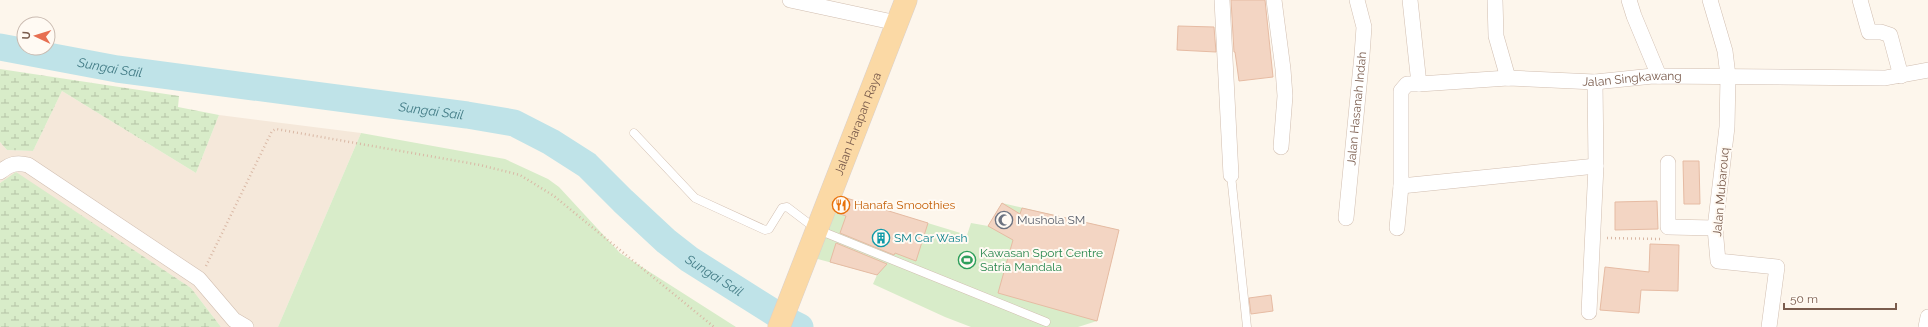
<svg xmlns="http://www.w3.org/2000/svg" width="1928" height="327" font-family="Raleway,sans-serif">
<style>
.residential{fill:#f5e8da}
.grass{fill:#d8ecc9}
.wetland{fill:url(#wetland-marsh)}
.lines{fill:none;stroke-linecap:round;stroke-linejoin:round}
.river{stroke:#bfe3e8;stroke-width:27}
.building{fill:#f3d5c3;stroke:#e6bba3}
.service-casing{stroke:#d1beb0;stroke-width:9}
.minor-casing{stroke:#d1beb0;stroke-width:16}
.primary-casing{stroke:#dad1cd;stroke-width:23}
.path{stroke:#d9b8a5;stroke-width:2.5;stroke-dasharray:1 3;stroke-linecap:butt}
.service{stroke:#fff;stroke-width:8}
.minor{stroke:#fff;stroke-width:15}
.primary{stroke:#fbd9a5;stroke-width:22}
.labels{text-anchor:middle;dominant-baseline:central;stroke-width:4;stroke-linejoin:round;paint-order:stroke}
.street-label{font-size:12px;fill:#7a5c4d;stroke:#fffaf3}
.food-label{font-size:12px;fill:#c56008;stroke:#fffaf3;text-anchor:start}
.worship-label{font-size:12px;fill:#5b616d;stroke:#fffaf3;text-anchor:start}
.culture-label{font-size:12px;fill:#0d838f;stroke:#fffaf3;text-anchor:start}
.leisure-label{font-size:12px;fill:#27864d;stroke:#fffaf3;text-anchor:start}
.water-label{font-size:13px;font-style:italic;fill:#437c86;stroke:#fffaf3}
</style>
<defs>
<pattern id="wetland-marsh" width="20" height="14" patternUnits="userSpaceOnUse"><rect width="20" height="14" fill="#d8ecc9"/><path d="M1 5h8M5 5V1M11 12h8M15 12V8" fill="none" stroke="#b4c2a5"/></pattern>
</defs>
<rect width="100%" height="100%" fill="#fdf6ec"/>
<path class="residential" d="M62,91l134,82 23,-58 142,18 -83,194h-57l-30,-39 -175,-115 -16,10v-41l7,8 26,1z"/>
<path class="grass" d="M361,133l144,26 43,20 11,8 61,66 116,74h-458z
M836,195l131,40 4,-12 17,3 14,-23 117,27 -22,91 -19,6h-107l-26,-10 -72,-33 4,-9 -63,-17z"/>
<path class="wetland" d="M0,69l179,27 -1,11 41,8 -23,58 -134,-82 -29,60 -26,-1 -7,-8z
M16,172l175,116 30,39h-221v-144z"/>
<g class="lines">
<path class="river" id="s1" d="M0,47l117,22 350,46 47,8 37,19 36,23 36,36 43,40 23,18 95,60 16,8"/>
</g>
<path class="building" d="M1231,0h34l8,77 -34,4 -4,-29h-1z
M1178,26l36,1 2,25 -39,-2z
M1683,161h16l1,43h-16z
M843,197l85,26 -12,38 -21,-8 -1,2 -54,-22 6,-17 -9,-3z
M1657,201l1,28 -43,1v-28z
M1002,203l18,11 2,-6 97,22 -22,91 -99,-28 15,-53 -25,-14z
M836,243l51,21 -10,11 -47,-13z
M1650,244l29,1 -1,46 -37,-1 -2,23 -39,-3 5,-43 44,5z
M1271,295l2,16 -22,3 -2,-16z"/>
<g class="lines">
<defs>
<path id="service" d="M634,133l61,65 70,32 4,-1 13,-21 5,-1 29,22 230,93
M1231,175l16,152"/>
<g id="minor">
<path d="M790,0l107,23"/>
<path d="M1222,0l9,175"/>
<path d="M1274,0l9,69 2,27 -4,51"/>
<path id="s2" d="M1410,0l9,84 89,-6 87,4 58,-6 232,2 43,-8"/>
<path d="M1495,0l1,36 12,42"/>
<path d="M1629,0l5,16 25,60"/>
<path d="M1710,0l15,51 3,25 -1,51 -12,101 3,33 59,6 -8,60"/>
<path d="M1860,0l9,32h12l9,3 11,41"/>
<path d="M1668,163v64l47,1"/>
<path d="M0,172c10,-8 16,-10 28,-7l171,114 35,41 12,7"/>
<path d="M1401,186l195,-20"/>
<path id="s3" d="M1346,218l16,-163 2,-28 -7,-27"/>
<path d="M1397,228l4,-42v-95l6,-7h12"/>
<path d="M1589,312l7,-146 -1,-84"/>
<path d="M1926,327l2,-10"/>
</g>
<g id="primary">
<path id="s4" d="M779,327l127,-327"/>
</g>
</defs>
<use href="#service" class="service-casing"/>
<use href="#minor" class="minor-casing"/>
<use href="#primary" class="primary-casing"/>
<path class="path" d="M1607,238l53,1
M206,266l66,-135 4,-2 204,36 40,10 34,21 160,131"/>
<use href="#service" class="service"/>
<use href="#minor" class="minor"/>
<use href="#primary" class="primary"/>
</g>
<defs>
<symbol id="restaurant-ring" viewBox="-11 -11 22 22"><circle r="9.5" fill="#fffaf3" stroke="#e8710a" stroke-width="1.5"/><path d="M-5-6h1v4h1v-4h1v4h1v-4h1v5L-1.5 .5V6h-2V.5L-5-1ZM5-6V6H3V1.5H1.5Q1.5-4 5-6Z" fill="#e8710a"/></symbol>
<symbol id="mosque-ring" viewBox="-11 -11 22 22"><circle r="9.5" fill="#fffaf3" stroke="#6b7280" stroke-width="1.5"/><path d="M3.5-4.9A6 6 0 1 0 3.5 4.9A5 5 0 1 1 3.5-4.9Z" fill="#6b7280"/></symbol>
<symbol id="building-ring" viewBox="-11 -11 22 22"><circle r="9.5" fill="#fffaf3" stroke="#0f9aa8" stroke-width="1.5"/><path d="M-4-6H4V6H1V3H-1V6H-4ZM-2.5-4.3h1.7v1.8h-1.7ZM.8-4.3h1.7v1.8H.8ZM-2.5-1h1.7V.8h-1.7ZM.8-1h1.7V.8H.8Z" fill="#0f9aa8"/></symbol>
<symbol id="stadium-ring" viewBox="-11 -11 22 22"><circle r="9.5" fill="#fffaf3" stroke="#2e9e5b" stroke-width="1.5"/><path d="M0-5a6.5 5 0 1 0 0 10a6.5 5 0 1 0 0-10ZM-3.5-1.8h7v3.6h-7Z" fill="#2e9e5b"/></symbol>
</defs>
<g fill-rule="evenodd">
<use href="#restaurant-ring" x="831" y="195" width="20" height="20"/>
<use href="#mosque-ring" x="994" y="210" width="20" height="20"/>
<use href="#building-ring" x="871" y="228" width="20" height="20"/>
<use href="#stadium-ring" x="957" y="250" width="20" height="20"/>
</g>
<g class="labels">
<g class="street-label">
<text stroke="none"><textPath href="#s2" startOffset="298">Jalan Singkawang</textPath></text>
<text stroke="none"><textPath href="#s3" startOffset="110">Jalan Hasanah Indah</textPath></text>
<text stroke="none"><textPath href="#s4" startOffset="218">Jalan Harapan Raya</textPath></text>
<text transform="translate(1721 192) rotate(-85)">Jalan Mubarouq</text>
</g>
<g class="food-label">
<text x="854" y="205">Hanafa Smoothies</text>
</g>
<g class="worship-label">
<text x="1017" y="220">Mushola SM</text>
</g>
<g class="culture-label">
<text x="894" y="238">SM Car Wash</text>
</g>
<g class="leisure-label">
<text x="980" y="253">Kawasan Sport Centre<tspan x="980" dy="14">Satria Mandala</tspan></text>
</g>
<g class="water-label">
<text stroke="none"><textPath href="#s1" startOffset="112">Sungai Sail</textPath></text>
<text stroke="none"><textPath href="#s1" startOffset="436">Sungai Sail</textPath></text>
<text stroke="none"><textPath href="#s1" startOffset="773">Sungai Sail</textPath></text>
</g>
</g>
<g transform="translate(36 36) rotate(274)"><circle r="19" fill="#fffaf3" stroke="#cabbb1"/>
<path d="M0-3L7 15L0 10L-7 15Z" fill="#e76f51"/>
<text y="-6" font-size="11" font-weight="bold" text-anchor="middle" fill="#7a5c4d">U</text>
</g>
<path d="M1784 303v6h112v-6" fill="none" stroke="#7a5c4d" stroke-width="2"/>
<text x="1790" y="303" font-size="12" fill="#7a5c4d" stroke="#fffaf3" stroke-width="3" paint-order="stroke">50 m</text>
</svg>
